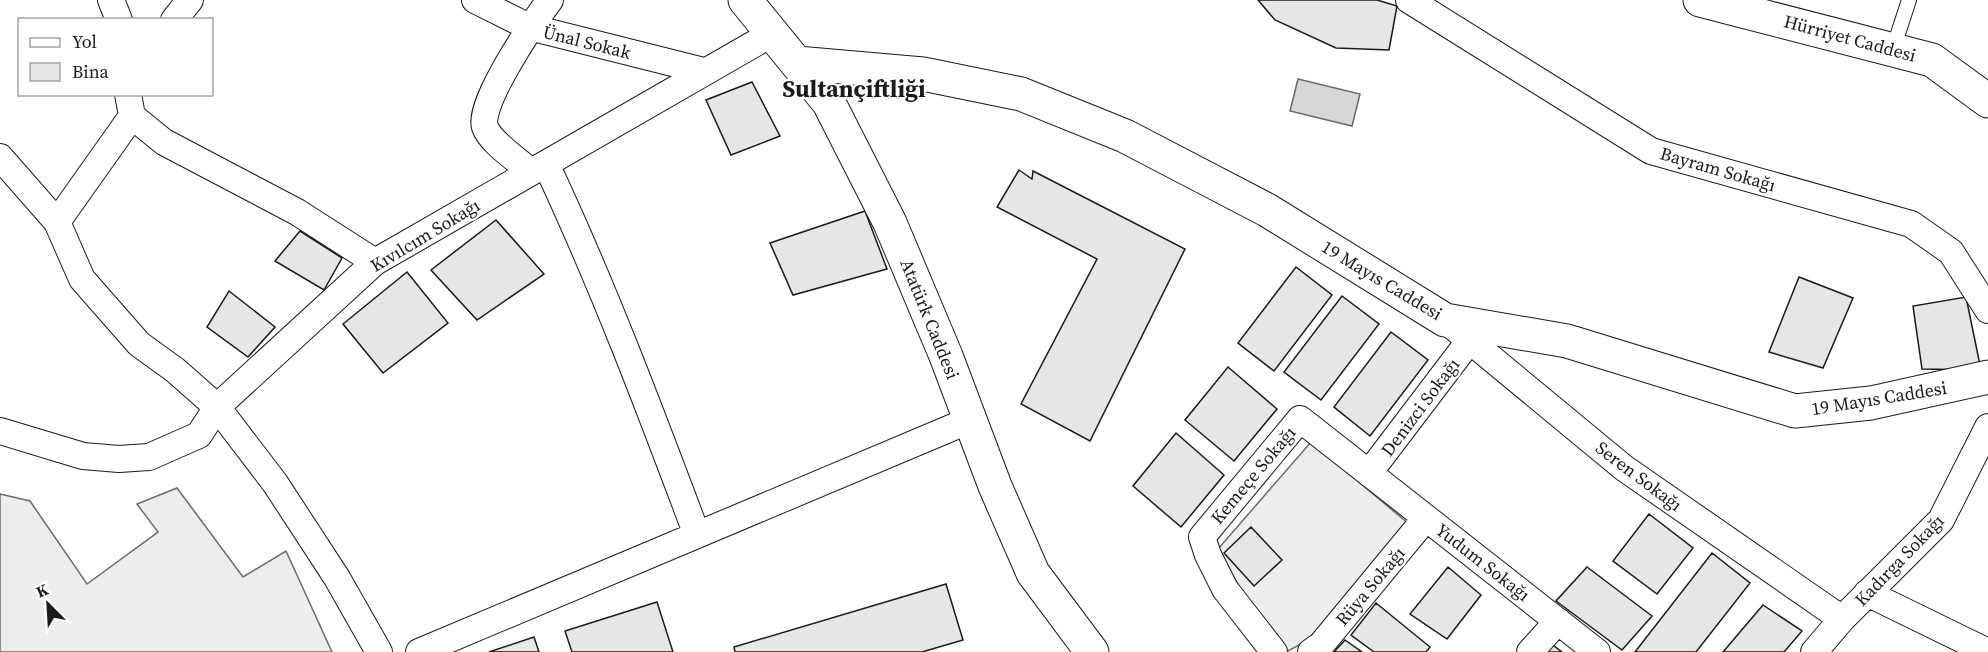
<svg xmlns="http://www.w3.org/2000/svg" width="1988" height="652" font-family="'Source Serif 4',serif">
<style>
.built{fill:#ededed;stroke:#6a6a6a;stroke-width:1.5}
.water{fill:#d7d7d7;stroke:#6a6a6a;stroke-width:1.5}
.building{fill:#e6e6e6;stroke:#1a1a1a;stroke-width:1.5}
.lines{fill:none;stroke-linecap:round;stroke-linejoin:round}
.service-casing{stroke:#1a1a1a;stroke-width:16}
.minor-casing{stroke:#1a1a1a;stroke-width:28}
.tertiary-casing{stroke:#1a1a1a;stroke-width:35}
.service{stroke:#fff;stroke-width:14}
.minor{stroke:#fff;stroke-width:26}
.tertiary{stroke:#fff;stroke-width:33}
.labels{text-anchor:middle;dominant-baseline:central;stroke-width:4.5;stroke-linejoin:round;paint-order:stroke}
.street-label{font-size:18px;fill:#1a1a1a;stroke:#fff}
.district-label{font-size:24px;font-weight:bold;fill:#1a1a1a;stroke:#fff}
</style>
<rect width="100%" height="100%" fill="#fff"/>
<path class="built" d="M1311,442l98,82 -85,108 -38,20 -42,-57 -26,-46z
M177,488l66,89 43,-26 46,101h-332v-158l30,7 57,83 71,-52 -21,-28z"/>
<path class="water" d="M1298,79l62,15 -8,32 -62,-15z"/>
<path class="building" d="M1258,0h119l20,6 -8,44 -53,-2 -61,-28z
M752,82l28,54 -49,19 -25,-55z
M1019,170l13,9 1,-8 152,78 -95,192 -69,-37 76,-145 -100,-52z
M865,211l22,58 -94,26 -23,-52z
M496,220l48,54 -67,46 -46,-50z
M300,231l42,27 -18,32 -49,-29z
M1296,267l36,28 -58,76 -36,-28z
M407,272l41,51 -65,50 -40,-49z
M1799,277l54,21 -30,70 -54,-16z
M229,291l46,36 -27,30 -41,-30z
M1342,296l37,28 -58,76 -37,-28z
M1966,297l15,73 -59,-1 -9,-63z
M1391,332l37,28 -58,76 -36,-29z
M1228,367l49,42 -43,52 -49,-41z
M1176,433l48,42 -43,52 -48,-41z
M1649,514l44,34 -36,46 -44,-33z
M1251,527l31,33 -28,26 -30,-33z
M1712,553l38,30 -54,69h-61z
M1448,567l33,28 -34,44 -37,-25z
M1587,567l65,49 -30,34 -66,-49z
M946,584l17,56 -41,12h-187l-1,-5z
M657,602l16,50h-101l-7,-21z
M1376,603l54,44 -4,5h-52l-23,-17z
M1763,605l39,26 -18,21h-61z
M534,637l5,15h-50z
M1345,640l17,12h-28z
M1549,642l13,10h-21z"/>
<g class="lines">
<defs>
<path id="service" d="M1893,49l16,-49"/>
<path id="minor" d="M111,0l8,20
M475,0l54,27 175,44
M1409,0l242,151 260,73 40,28 37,58
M174,20l16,-20
M128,94l4,22 32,26 133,70 78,50
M0,157l57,65 25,57 57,65 36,26 42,37 58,76 62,95 42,74
M546,164c57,121 104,246 151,371
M531,172c-12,-11 -41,-30 -46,-45 -8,-23 50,-107 65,-127
M57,222l75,-106
M1445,320l179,148 218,151
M0,431l83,25 36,3 30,-2 50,-22 18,-28 158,-145 398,-229
M1369,473l101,-133
M1867,593l121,59
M419,652l551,-232
M1274,652l-49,-63 -17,-34 -6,-18 98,-118 297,233
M1311,652l10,-7 105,-127
M1530,652l28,-31
M1814,652l28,-33 99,-99 47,-93"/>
<path id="tertiary" d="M745,0l84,103 61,120 56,133 49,130 38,87 59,79
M1700,0l232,60 56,41
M797,63l126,11 98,20 104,42 142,74 178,110 122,21 228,70 76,-8 117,-26"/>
</defs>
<use href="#service" class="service-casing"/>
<use href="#minor" class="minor-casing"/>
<use href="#tertiary" class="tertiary-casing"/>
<use href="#service" class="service"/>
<use href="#minor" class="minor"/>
<use href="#tertiary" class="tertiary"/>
</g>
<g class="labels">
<g class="street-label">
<text transform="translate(1850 38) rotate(15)">Hürriyet Caddesi</text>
<text transform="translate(587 42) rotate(14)">Ünal Sokak</text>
<text transform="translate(1718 169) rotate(16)">Bayram Sokağı</text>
<text transform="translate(425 235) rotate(-31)">Kıvılcım Sokağı</text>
<text transform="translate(1382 280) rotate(31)">19 Mayıs Caddesi</text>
<text transform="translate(930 319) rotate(68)">Atatürk Caddesi</text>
<text transform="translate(1879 398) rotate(-9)">19 Mayıs Caddesi</text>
<text transform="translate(1420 407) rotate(-53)">Denizci Sokağı</text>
<text transform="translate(1253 475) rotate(-50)">Kemeçe Sokağı</text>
<text transform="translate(1639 476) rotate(37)">Seren Sokağı</text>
<text transform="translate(1899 560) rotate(-46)">Kadırga Sokağı</text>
<text transform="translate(1483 562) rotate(38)">Yudum Sokağı</text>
<text transform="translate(1370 586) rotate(-50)">Rüya Sokağı</text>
</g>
<g class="district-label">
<text x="854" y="88">Sultançiftliği</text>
</g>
</g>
<rect x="18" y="18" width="195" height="78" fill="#ffffff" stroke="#a3a3a3" stroke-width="1.5"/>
<rect x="30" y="38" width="30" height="9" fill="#ffffff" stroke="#a3a3a3" stroke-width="1.5"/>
<text x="72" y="48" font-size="18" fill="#1a1a1a">Yol</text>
<rect x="30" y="63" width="30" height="18" fill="#e6e6e6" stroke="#a3a3a3" stroke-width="1.5"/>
<text x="72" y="78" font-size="18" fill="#1a1a1a">Bina</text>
<g transform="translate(48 604) rotate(336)" stroke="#ffffff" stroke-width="4.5" paint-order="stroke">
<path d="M0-4.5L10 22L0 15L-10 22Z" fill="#1a1a1a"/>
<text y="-9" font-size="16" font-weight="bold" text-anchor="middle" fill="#1a1a1a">K</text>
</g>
</svg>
